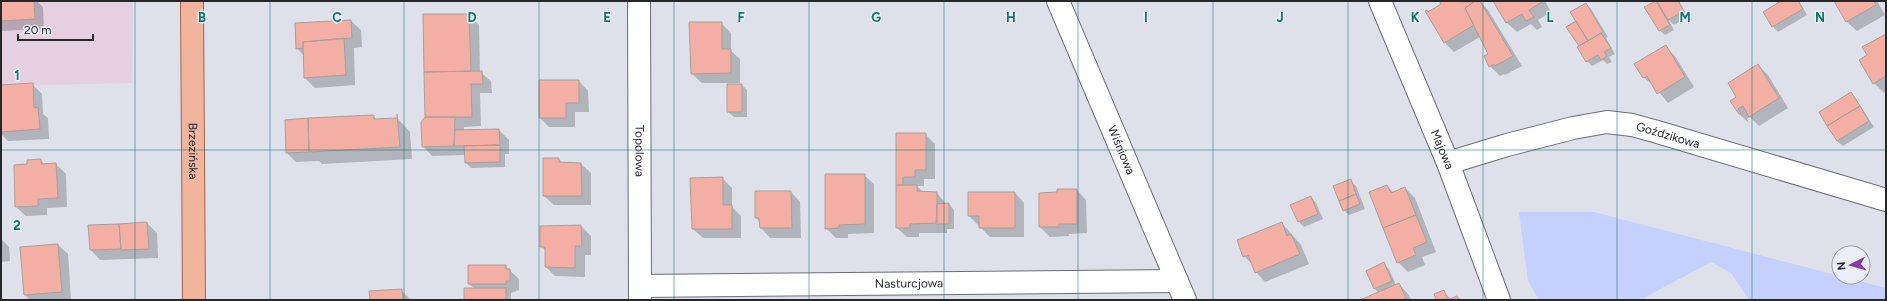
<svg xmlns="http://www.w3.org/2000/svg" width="1887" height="301" font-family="Figtree,sans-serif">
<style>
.commercial{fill:#e4d0e0}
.green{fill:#c6d0fd}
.shadow{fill:#0003}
.building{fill:#f3afa4;stroke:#aa9f9d}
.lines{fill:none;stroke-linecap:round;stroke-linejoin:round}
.minor-casing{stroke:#6c6e76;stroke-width:24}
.major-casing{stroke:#a4634b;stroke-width:24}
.minor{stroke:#fff;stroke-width:22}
.major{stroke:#f1b59e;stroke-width:22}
.grid{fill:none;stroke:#0f766e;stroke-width:1;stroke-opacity:0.55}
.labels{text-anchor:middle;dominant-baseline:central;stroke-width:3;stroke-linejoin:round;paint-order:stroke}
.street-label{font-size:12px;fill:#26272a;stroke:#eceef7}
.grid-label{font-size:13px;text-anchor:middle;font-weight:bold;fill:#0f766e;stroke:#eceef7;stroke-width:3;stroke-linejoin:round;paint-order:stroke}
</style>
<rect width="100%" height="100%" fill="#dee1ea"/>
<path class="commercial" d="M1,1h132l-1,82 -131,3z"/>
<path class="green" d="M1519,212h75l292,76v12h-137l-18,-27 -20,-11 -71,38h-101l-11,-19z"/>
<path class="shadow" d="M1,1h36l6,6 1,22 -43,2z
M1444,1h36l8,9 34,56 -17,9 -1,-1 -4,2 -10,-10 -1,-12 -9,-17 -26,15 -10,-10 -17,-31 2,2 14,-9 -2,-2z
M1494,1h51l6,11 -13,8 4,7 -5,3 -6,-6 -14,8 -10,-9z
M1658,1h21l9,16 -14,8 -6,-6 6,11 -9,5 -6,-5 -4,-28 6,5z
M1783,1h16l8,14 -29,17 -5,-5z
M1836,1h41l8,14 -28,16 -10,-9z
M1586,4l5,5 17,28 -2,1 9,16 -6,3 3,5 -5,2 -4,-4 -11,6 -5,-5 -7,-14 -2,-25z
M424,15h45l10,10 1,47 11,9 1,12h-12l1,33 -17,1v4l35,-1 10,10v14h-4v13l-34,1 -5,-5 -1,-8 -33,1 -9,-10 3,-28z
M351,21l10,9 1,17 -8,1 1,37 -40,3 -10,-10 -1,-22 -7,-8 -1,-24z
M721,23l10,10v18l9,8v24h-38l-10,-9z
M1886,35v56l-2,2 -10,-10 -6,-27z
M1665,47l10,9 19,31 -26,16 -14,-17 -11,-9z
M1758,65l10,10 20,33 -29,18 -9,-9 -3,2 2,4 -10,-9 -8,-13 7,-4z
M579,81l9,10 1,21h-14v15h-26l-9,-9z
M32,84l10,10 1,20 5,4 1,21 -41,2 -7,-7v-48z
M728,85h14l5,5v27h-13l-6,-5z
M1851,93l5,6 18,28 -31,19 -6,-5 -17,-29z
M373,116l4,4 21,-1 12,13 2,27 -90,5 -3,-3 -23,1 -9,-9z
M897,134h28l10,10v35h-11v7h-7l6,6 14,1 9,11h3l5,6v19h-7v4h-28v4h-12l-10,-9z
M559,159l4,5h18l10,9v32h-37l-10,-9z
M41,160l4,5 11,-1 10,10 1,33 -20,1v7l-21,1 -10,-9z
M864,175l10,9v49l-26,1v4h-12l-10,-10z
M722,178l10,10v19l9,9v22h-38l-10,-9z
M1350,180l6,6 9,23 -16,6 -5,-5z
M1387,186l7,7 11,-5 10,10 21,54 -14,5 3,8 -17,7 -10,-10z
M1077,190l9,10 1,33 -18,1v2l-19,1 -10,-10z
M791,192l9,10 1,36h-31l-9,-10v-5l-5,-5z
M1015,193l9,10v34h-34l-21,-21z
M1311,197l5,6 7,16 -19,8 -5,-5z
M147,223l10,10 1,25 -58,2 -9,-10 -2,-24z
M1282,223l19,22 8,19 -44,18 -9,-10 -4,-8 -8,-8z
M581,226l10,10v19h-6v22l-30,-1 -9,-9v-16l-5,-5z
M1,239l8,8 1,14 -9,1z
M58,245l10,9 3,46h-41l-5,-5z
M1383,264l6,5 7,16 3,-1 9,10 3,6h-49l17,-7 -4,-4z
M505,266l14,13v11l-8,3v7h-46l10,-11 -6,-5z
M401,290l10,10h-40z
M1444,292l7,7 6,-2 3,3h-23z"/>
<path class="building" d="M1,1h33l1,18 -34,2z
M1442,1l32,1 -9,6 9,17 -30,18 -19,-32 2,-1 1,2 13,-8 -1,-2z
M1475,1h5l33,55 -18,10 -1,-2 -5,3 -5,-11 4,-2 -23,-46z
M1493,1h49v1l-13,8 5,7 -8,4 -4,-7 -16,9z
M1656,1l14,24 -11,6 -15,-24z
M1657,1h21l6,10 -16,9z
M1781,1h17l5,8 -31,18 -9,-15z
M1834,1h40l2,4 -30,17z
M1586,3l17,29 -15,9 -18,-29z
M423,14h46l2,57 -47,1z
M351,20l1,18 -49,4v6l-7,1 -1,-26z
M1576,21l12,20 -9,5 -13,-19z
M689,22h33v27h9v24l-40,1z
M1601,33l10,15 -7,4 3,4 -6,4 -3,-5 -12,7 -9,-15z
M1886,34v42l-13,8 -14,-24 8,-5 -5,-8z
M344,38l2,37 -42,3 -1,-36z
M1666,45l19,32 -28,17 -10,-18 -4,2 -9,-14z
M1758,64l21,34 -30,19 -6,-11 -5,3 3,4 -2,1 -9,-13 6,-4 -8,-14z
M482,71l1,13h-12l1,33h-47l-1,-45z
M539,80h40v23h-13v15h-27z
M33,83l1,25 4,-1 2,22 -39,3v-47z
M727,84h15v28h-15z
M1851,92l9,14 -33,20 -8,-14z
M1860,106l9,15 -32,20 -10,-15z
M397,114l3,33 -91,5 -1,-34 66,-3v4l23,-1z
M425,117h30l-1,29 -32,1 -1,-25z
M308,118l1,34 -23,1 -1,-33z
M499,129l1,16 -46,1 1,-16z
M896,133h30v37h-11v7h-12v8h-7z
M500,145v17l-35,1 -1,-17z
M543,158h16v4l22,1 1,33h-39z
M41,159v5l15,-1 2,35 -20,1v7l-23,1 -1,-42 13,-1v-4z
M825,174h40v50l-26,1v3l-14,1z
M723,177v28h9v24h-40l-2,-51z
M1351,179l5,15 -17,7 -6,-15z
M896,185h21v6l20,1v31l-27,1v4h-14z
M1387,185l4,8 14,-6 11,28 -33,13 -14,-36z
M1057,189h20v35h-18v3h-20v-34l18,-1z
M755,191h36l1,37h-32l-1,-10h-4z
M968,192h47v36h-36v-12h-11z
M1356,194l4,10 -17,7 -4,-10z
M1311,196l7,18 -20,8 -8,-17z
M949,203v21h-13l1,-20z
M1416,215l11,27 -14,6 3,7 -19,8 -14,-35z
M147,222l2,27 -28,1 -2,-26z
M1282,222l5,14 4,-2 9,20 -45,19 -7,-18 -5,2 -6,-17z
M119,224l2,25 -31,1 -2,-25z
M581,225l1,21h-7v22l-30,-1v-20h-5v-21z
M58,244l4,48 -38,3 -4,-48z
M1384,262l8,19 -18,8 -8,-18z
M468,265h38v4h4v12h-4v3h-38z
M1399,283l7,15 -5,2h-41z
M464,288h42v12h-42z
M402,289l1,11h-33l-1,-9z
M1444,290l4,10 9,-4 2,4h-23l-2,-6z"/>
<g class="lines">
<defs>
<g id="minor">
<path id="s1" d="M639,1l1,299"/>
<path id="s2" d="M1058,1l127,299"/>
<path id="s3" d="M1380,1l68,162 51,137"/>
<path id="s4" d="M1448,163l59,-18 66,-17 34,-6 25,3 22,6 232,69"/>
<path id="s5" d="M640,286l537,-5"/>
</g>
<g id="major">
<path id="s6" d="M192,1l2,299"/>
</g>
</defs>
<use href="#minor" class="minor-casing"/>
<use href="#major" class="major-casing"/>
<use href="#minor" class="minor"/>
<use href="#major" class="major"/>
</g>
<path class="grid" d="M135,1v299M270,1v299M404,1v299M539,1v299M674,1v299M809,1v299M944,1v299M1078,1v299M1213,1v299M1348,1v299M1483,1v299M1617,1v299M1752,1v299M1,150h1885"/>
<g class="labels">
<g class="street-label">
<text stroke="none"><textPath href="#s4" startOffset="227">Goździkowa</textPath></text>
<text stroke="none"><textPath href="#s3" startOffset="161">Majowa</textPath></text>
<text stroke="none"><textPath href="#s6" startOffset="150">Brzezińska</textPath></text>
<text stroke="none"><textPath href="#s1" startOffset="150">Topolowa</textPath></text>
<text stroke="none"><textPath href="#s2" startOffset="162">Wiśniowa</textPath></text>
<text stroke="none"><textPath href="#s5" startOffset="269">Nasturcjowa</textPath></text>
</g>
</g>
<g class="grid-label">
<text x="202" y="22">B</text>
<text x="337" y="22">C</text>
<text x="472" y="22">D</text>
<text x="607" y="22">E</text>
<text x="741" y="22">F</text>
<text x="876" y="22">G</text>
<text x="1011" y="22">H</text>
<text x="1146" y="22">I</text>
<text x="1280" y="22">J</text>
<text x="1415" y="22">K</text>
<text x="1550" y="22">L</text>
<text x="1685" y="22">M</text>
<text x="1820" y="22">N</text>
<text x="17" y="80">1</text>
<text x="17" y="230">2</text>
</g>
<rect width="1887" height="301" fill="none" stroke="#26272a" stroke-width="4"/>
<g transform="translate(1851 265) rotate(264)"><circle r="19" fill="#eceef7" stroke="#9d9ea5"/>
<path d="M0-3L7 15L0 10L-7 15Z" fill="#863aab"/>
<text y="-6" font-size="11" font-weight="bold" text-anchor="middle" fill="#26272a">N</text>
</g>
<path d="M18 34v6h75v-6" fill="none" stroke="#26272a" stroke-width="2"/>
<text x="24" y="34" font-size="12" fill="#26272a" stroke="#eceef7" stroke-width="3" paint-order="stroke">20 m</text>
</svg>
